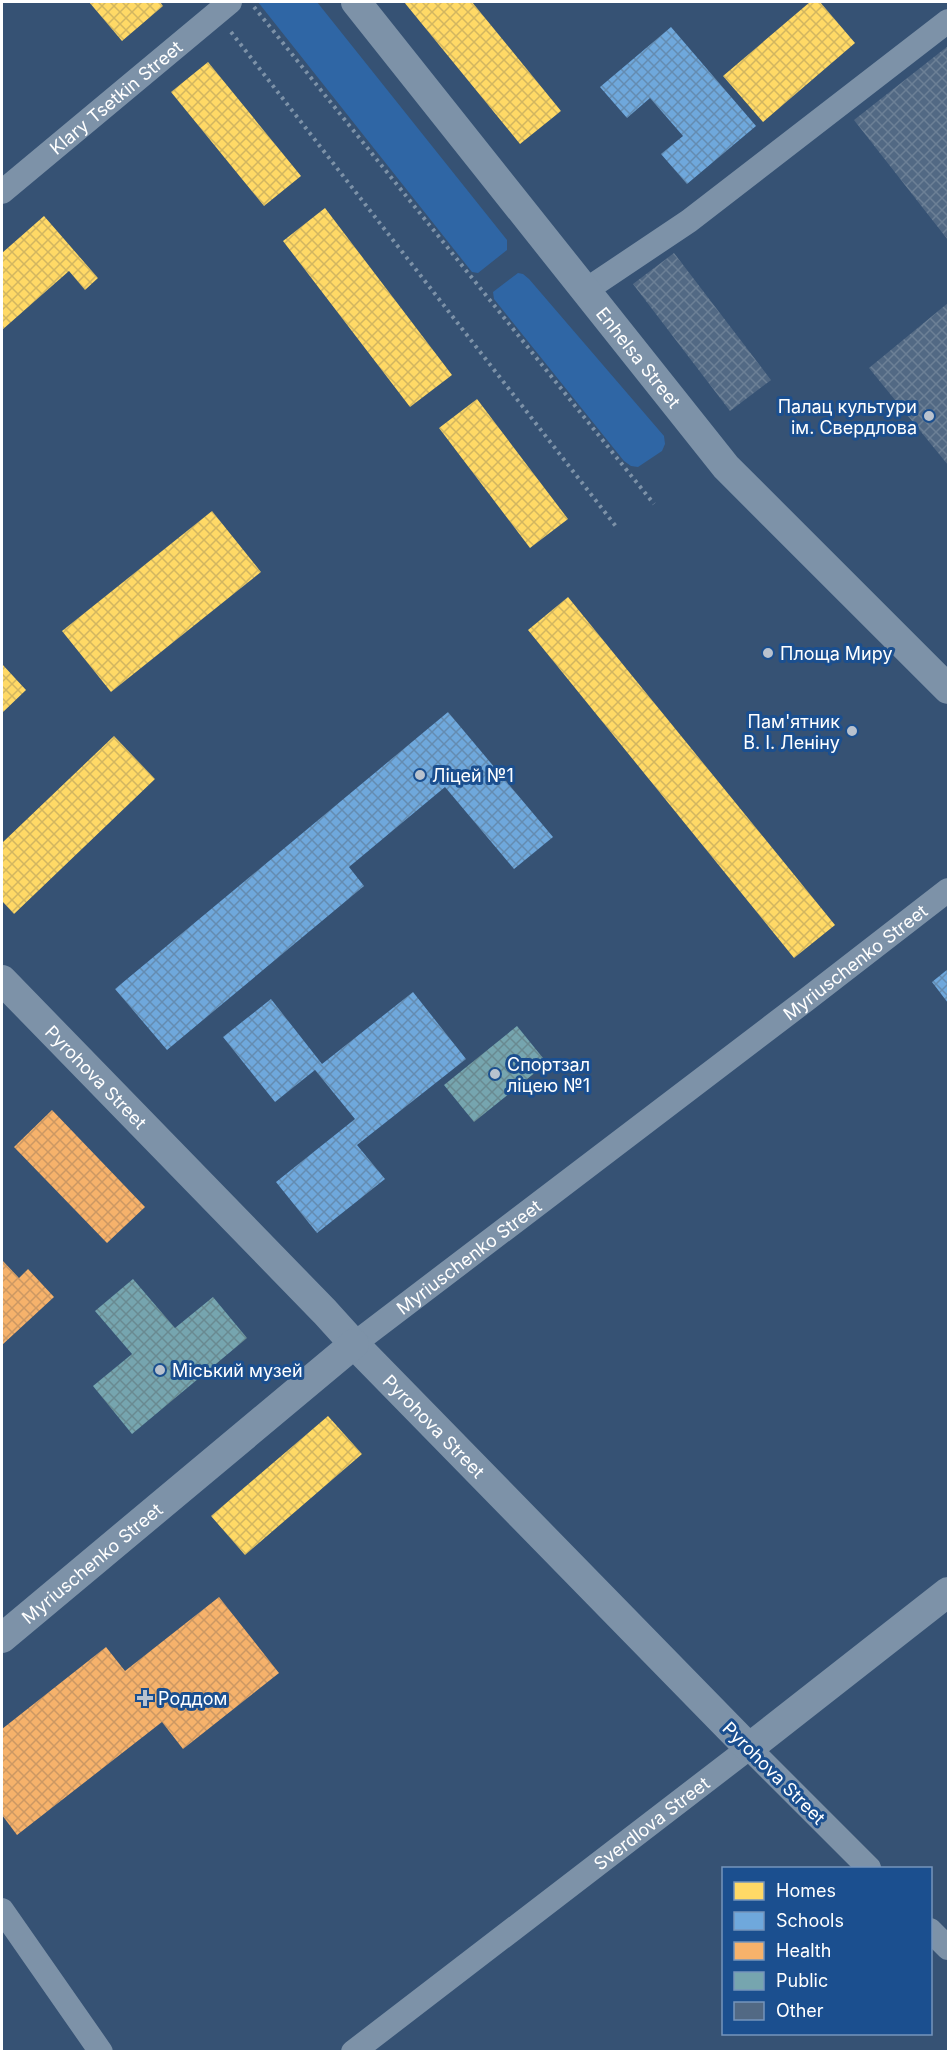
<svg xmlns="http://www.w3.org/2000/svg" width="950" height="2053" font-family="Inter,sans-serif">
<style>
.grass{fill:#2f66a5}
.homes{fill:url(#homes-cross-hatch)}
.schools{fill:url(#schools-cross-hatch)}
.health{fill:url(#health-cross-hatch)}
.public{fill:url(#public-cross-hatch)}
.building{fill:url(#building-cross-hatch)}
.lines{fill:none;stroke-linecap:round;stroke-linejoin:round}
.path{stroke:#7d92a8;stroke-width:4;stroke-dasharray:3 4.5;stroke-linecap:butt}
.minor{stroke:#7d92a8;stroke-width:24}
.tertiary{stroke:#7d92a8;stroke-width:30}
.poi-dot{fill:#b9c2ce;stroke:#1b4f8f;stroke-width:2}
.labels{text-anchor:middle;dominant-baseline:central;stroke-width:6;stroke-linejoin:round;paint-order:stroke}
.street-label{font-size:18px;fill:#fff;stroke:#1b4f8f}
.poi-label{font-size:18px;fill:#fff;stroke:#1b4f8f;text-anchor:start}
</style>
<defs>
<pattern id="homes-cross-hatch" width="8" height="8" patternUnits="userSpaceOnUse" patternTransform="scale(1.5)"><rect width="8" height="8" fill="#ffd966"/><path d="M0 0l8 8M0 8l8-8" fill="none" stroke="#d2b660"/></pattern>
<pattern id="schools-cross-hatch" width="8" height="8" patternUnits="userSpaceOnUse" patternTransform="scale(1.5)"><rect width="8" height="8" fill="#6fa8dc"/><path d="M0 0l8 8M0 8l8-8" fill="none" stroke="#648cb1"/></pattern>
<pattern id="health-cross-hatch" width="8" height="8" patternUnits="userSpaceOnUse" patternTransform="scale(1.5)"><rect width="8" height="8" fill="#f6b26b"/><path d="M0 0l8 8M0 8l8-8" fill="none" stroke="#cc9863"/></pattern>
<pattern id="public-cross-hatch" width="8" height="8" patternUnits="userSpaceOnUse" patternTransform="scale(1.5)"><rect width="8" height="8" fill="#76a5af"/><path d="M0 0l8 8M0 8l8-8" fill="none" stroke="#698a91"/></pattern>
<pattern id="building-cross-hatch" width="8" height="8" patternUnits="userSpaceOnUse" patternTransform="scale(1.5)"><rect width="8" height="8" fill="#526984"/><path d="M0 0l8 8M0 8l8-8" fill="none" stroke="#6c8096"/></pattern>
</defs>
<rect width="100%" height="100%" fill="#365274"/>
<path class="grass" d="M258,2h59l190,238v10l-29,23 -6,-1z
M518,273l5,1 6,5 135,157 1,8 -3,7 -24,16 -7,-1 -7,-5 -130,-162 -1,-7z"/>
<path class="homes" d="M89,2h71l3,4 -41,35z
M404,2h68l89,109 -41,33z
M810,2h10l35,41 -92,79 -40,-46z
M208,62l93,114 -37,30 -93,-114z
M325,208l127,167 -42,32 -127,-166z
M44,216l54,62 -13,12 -16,-19 -67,59v-77z
M477,399l91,120 -38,29 -91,-120z
M212,511l49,61 -150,120 -49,-61z
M568,597l267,328 -41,33 -266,-328z
M2,664l24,26 -24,23z
M114,736l41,43 -141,135 -12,-13v-58z
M328,1416l34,38 -117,101 -34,-39z"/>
<path class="schools" d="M671,27l85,99 -69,58 -26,-30 22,-18 -33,-38 -23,20 -27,-31z
M448,712l105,125 -39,32 -69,-82 -96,80 15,19 -197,164 -52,-61z
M948,969v34l-16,-21z
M413,992l53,67 -109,86 28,34 -68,54 -41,-51 79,-63 -40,-49 -40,32 -52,-65 48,-38 51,65z"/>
<path class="health" d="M52,1110l93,97 -38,36 -93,-96z
M2,1260l17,18 9,-9 26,28 -52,48z
M219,1597l60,76 -96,76 -21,-27 -145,113 -15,-20v-86l104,-82 19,24z"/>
<path class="public" d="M517,1026l30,37 -73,59 -30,-37z
M133,1279l42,49 38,-31 34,41 -115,96 -39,-48 39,-32 -37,-43z"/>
<path class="building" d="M948,46v194l-94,-120z
M674,253l97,127 -41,31 -97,-127z
M948,303v162l-79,-97z"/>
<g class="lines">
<path class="path" d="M254,7l400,497
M231,32l387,497"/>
<g class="minor">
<path id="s1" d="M2,192l228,-190"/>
<path d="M586,290l103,-69 259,-200"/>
<path id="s2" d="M354,1344l452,-344 142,-110"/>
<path d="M2,1910l99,142"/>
<path d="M930,1930l18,18"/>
<path id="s3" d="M353,2052l396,-304 120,120"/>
</g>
<g class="tertiary">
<path id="s4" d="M356,2l370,465 222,222"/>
<path id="s5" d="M2,980l323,332 29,32 395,404 199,-156"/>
<path id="s6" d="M2,1638l352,-294"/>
</g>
</g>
<g class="poi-dot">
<circle cx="929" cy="416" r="6"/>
<circle cx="768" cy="653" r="6"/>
<circle cx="852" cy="731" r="6"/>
<circle cx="420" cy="775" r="6"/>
<circle cx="495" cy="1074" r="6"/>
<circle cx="160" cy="1370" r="6"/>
<path d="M142 1689h6v6h6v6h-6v6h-6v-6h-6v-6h6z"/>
</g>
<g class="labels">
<g class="street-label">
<text stroke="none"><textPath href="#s1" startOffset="148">Klary Tsetkin Street</textPath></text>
<text stroke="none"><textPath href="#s4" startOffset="454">Enhelsa Street</textPath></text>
<text stroke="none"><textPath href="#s2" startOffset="630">Myriuschenko Street</textPath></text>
<text stroke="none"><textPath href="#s5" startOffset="135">Pyrohova Street</textPath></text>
<text stroke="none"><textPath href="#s2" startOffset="144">Myriuschenko Street</textPath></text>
<text stroke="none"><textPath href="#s5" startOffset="621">Pyrohova Street</textPath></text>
<text stroke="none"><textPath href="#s6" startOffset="117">Myriuschenko Street</textPath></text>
<text transform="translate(774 1773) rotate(45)">Pyrohova Street</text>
<text stroke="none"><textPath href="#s3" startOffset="376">Sverdlova Street</textPath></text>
</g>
<g class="poi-label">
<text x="917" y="406" text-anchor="end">Палац культури<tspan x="917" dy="21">ім. Свердлова</tspan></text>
<text x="780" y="653">Площа Миру</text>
<text x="840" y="721" text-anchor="end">Пам'ятник<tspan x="840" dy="21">В. І. Леніну</tspan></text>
<text x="432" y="775">Ліцей №1</text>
<text x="507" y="1064">Спортзал<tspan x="507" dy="21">ліцею №1</tspan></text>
<text x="172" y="1370">Міський музей</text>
<text x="158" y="1698">Роддом</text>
</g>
</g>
<rect width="950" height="2053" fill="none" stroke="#ffffff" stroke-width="6"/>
<rect x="722" y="1867" width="210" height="168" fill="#1b4f8f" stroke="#7695bc" stroke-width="1.5"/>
<rect x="734" y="1882" width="30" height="18" fill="#ffd966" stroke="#7695bc" stroke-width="1.5"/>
<text x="776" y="1897" font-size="18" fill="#ffffff">Homes</text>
<rect x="734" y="1912" width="30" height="18" fill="#6fa8dc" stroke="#7695bc" stroke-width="1.5"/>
<text x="776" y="1927" font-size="18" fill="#ffffff">Schools</text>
<rect x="734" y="1942" width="30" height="18" fill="#f6b26b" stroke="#7695bc" stroke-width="1.5"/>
<text x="776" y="1957" font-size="18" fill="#ffffff">Health</text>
<rect x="734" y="1972" width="30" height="18" fill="#76a5af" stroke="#7695bc" stroke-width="1.5"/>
<text x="776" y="1987" font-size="18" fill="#ffffff">Public</text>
<rect x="734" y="2002" width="30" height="18" fill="#526984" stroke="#7695bc" stroke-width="1.5"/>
<text x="776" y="2017" font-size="18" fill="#ffffff">Other</text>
</svg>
